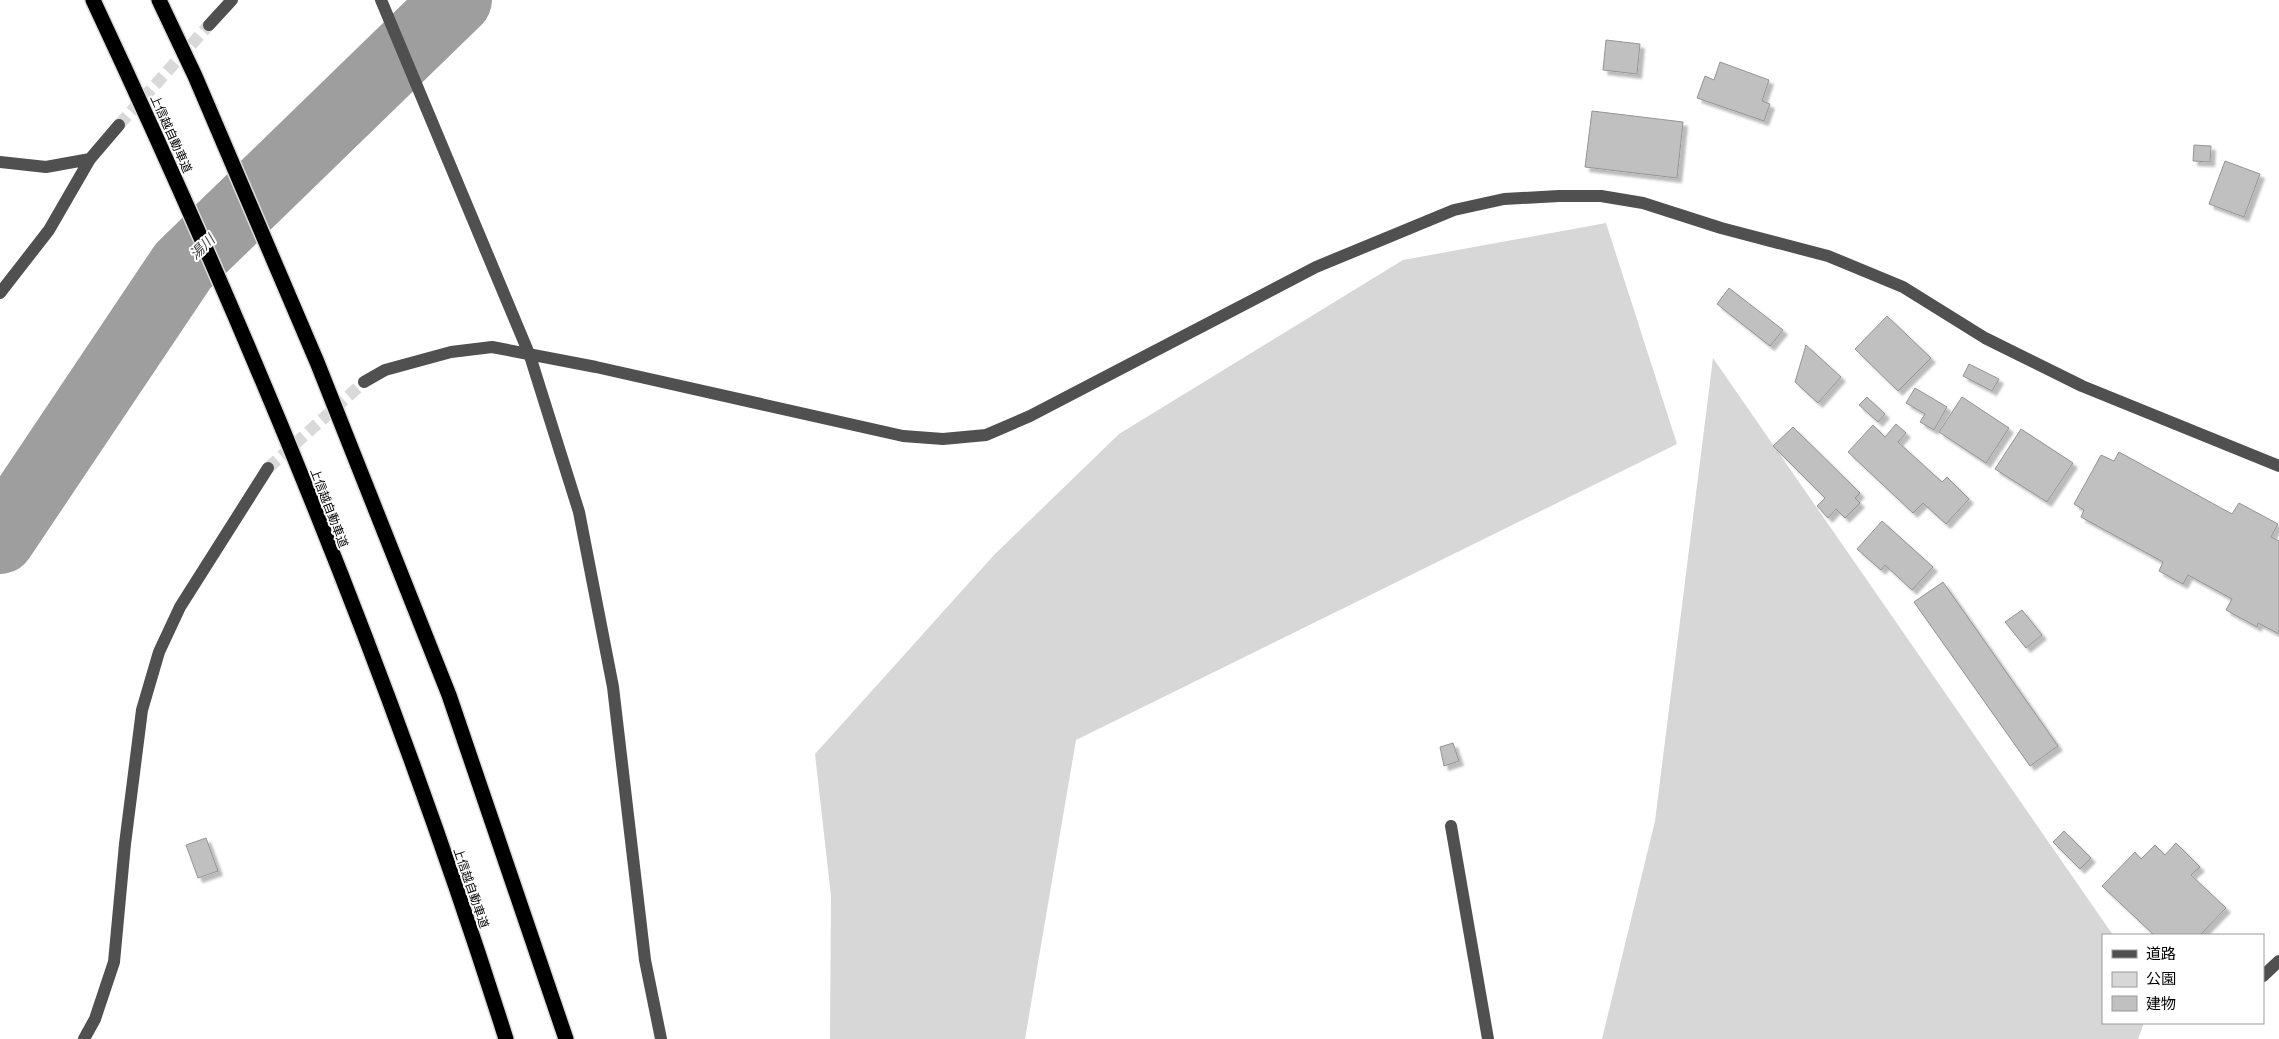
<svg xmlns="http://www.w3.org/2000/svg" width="2279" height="1039" font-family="Helvetica,'Noto Sans JP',sans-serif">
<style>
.green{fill:#d7d7d7}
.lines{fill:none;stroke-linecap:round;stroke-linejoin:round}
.river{stroke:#9e9e9e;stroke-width:70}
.building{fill:#c0c0c0;stroke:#949494;filter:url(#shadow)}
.minor-tunnel{stroke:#d9d9d9;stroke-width:12;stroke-dasharray:12 6;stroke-linecap:butt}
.highway-casing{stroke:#dbdbdb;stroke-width:18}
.minor{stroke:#505050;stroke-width:12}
.highway{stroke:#000;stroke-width:15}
.labels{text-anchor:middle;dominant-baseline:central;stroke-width:4;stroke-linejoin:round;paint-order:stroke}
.street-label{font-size:12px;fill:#000;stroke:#fff}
.water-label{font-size:14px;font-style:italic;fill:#3f3f3f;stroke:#fff}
</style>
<defs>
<filter id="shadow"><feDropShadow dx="4.5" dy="4.5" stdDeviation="1" flood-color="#0004"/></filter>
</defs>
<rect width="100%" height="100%" fill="#fff"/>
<path class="green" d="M1606,223l71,221 -601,296 -51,299h-195l1,-143 -16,-142 179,-199 125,-121 284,-174z
M1713,358l400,577h-10v88h41l-6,16h-536l53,-218z"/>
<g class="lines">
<path class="river" d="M0,539l183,-273 274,-266"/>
</g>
<path class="building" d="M1606,40l34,4 -3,30 -34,-4z
M1720,62l49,18 -7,21 8,3 -6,17 -67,-23 8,-22 9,4z
M1592,111l91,11 -6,56 -92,-11z
M2194,145l17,1 -1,16 -17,-1z
M2225,161l35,13 -16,43 -35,-13z
M1729,288l54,42 -13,16 -53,-42z
M1887,316l44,42 -33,33 -43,-42z
M1806,345l35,32 -23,26 -23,-21z
M1969,364l30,15 -7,12 -29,-15z
M1915,388l32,19 -13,23 -14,-8 5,-8 -19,-11z
M1867,397l18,17 -7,8 -19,-17z
M1962,397l47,31 -23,35 -47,-31z
M1896,424l10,9 -8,9 44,40 5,-5 22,22 -23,25 -23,-21 -10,10 -65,-61 25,-27 12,12z
M1793,427l67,66 -5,5 5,5 -15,15 -9,-9 -8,9 -11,-12 8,-8 -52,-52z
M2021,429l52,34 -26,39 -52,-33z
M2119,452l113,62 7,-11 39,21 -7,13 8,4v93l-21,-11 -1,4 -31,-17 6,-11 -44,-24 -5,9 -24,-13 4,-9 -82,-45 3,-7 -10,-6 27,-49 13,6z
M1882,521l51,46 -21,23 -27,-25 -4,5 -24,-21z
M1943,582l115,164 -28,20 -116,-164z
M2022,610l20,25 -16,13 -21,-26z
M1453,743l6,18 -15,5 -4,-19z
M2064,831l27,27 -11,11 -27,-27z
M206,838l12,33 -20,7 -12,-33z
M2176,843l24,24 -9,8 35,33 -26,27h-46l-52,-49 33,-34 6,7 14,-14 10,10z"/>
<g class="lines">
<path class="minor-tunnel" d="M119,125l90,-100
M268,468l96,-86"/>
<defs>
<path id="highway" d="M93,0c158,337 301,684 413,1039
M159,0l36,76 122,286 132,333 117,344"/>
</defs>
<use href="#highway" class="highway-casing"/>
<path class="minor" d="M381,0l149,356 49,156 34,175 32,273 16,79
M209,25l23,-25
M0,162l46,5 44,-8
M0,293l49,-63 41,-71 29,-34
M364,382l21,-12 66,-18 41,-5 104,20 307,69 40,3 43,-4 44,-19 286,-149 138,-57 50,-11 55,-3h42l42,7 78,25 107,28 75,31 82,51 97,48 197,80
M1451,826l37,213
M2263,976l16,-15
M84,1039l11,-20 19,-57 11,-118 17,-134 17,-58 21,-45 88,-139"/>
<use href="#highway" class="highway"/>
</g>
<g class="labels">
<g class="street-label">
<text transform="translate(171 134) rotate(66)">上信越自動車道</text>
<text transform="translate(329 508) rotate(69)">上信越自動車道</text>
<text transform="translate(471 888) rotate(71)">上信越自動車道</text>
</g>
<g class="water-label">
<text transform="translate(202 247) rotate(-44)">湯川</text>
</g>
</g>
<rect x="2102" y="934" width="162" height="90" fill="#ffffff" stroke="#999999"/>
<rect x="2112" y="950" width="25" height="8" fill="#505050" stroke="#999999"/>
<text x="2146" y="959" font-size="15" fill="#000000">道路</text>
<rect x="2112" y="972" width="25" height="15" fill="#d7d7d7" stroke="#999999"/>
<text x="2146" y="984" font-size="15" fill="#000000">公園</text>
<rect x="2112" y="996" width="25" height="15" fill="#c0c0c0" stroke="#999999"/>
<text x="2146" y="1009" font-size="15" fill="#000000">建物</text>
</svg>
